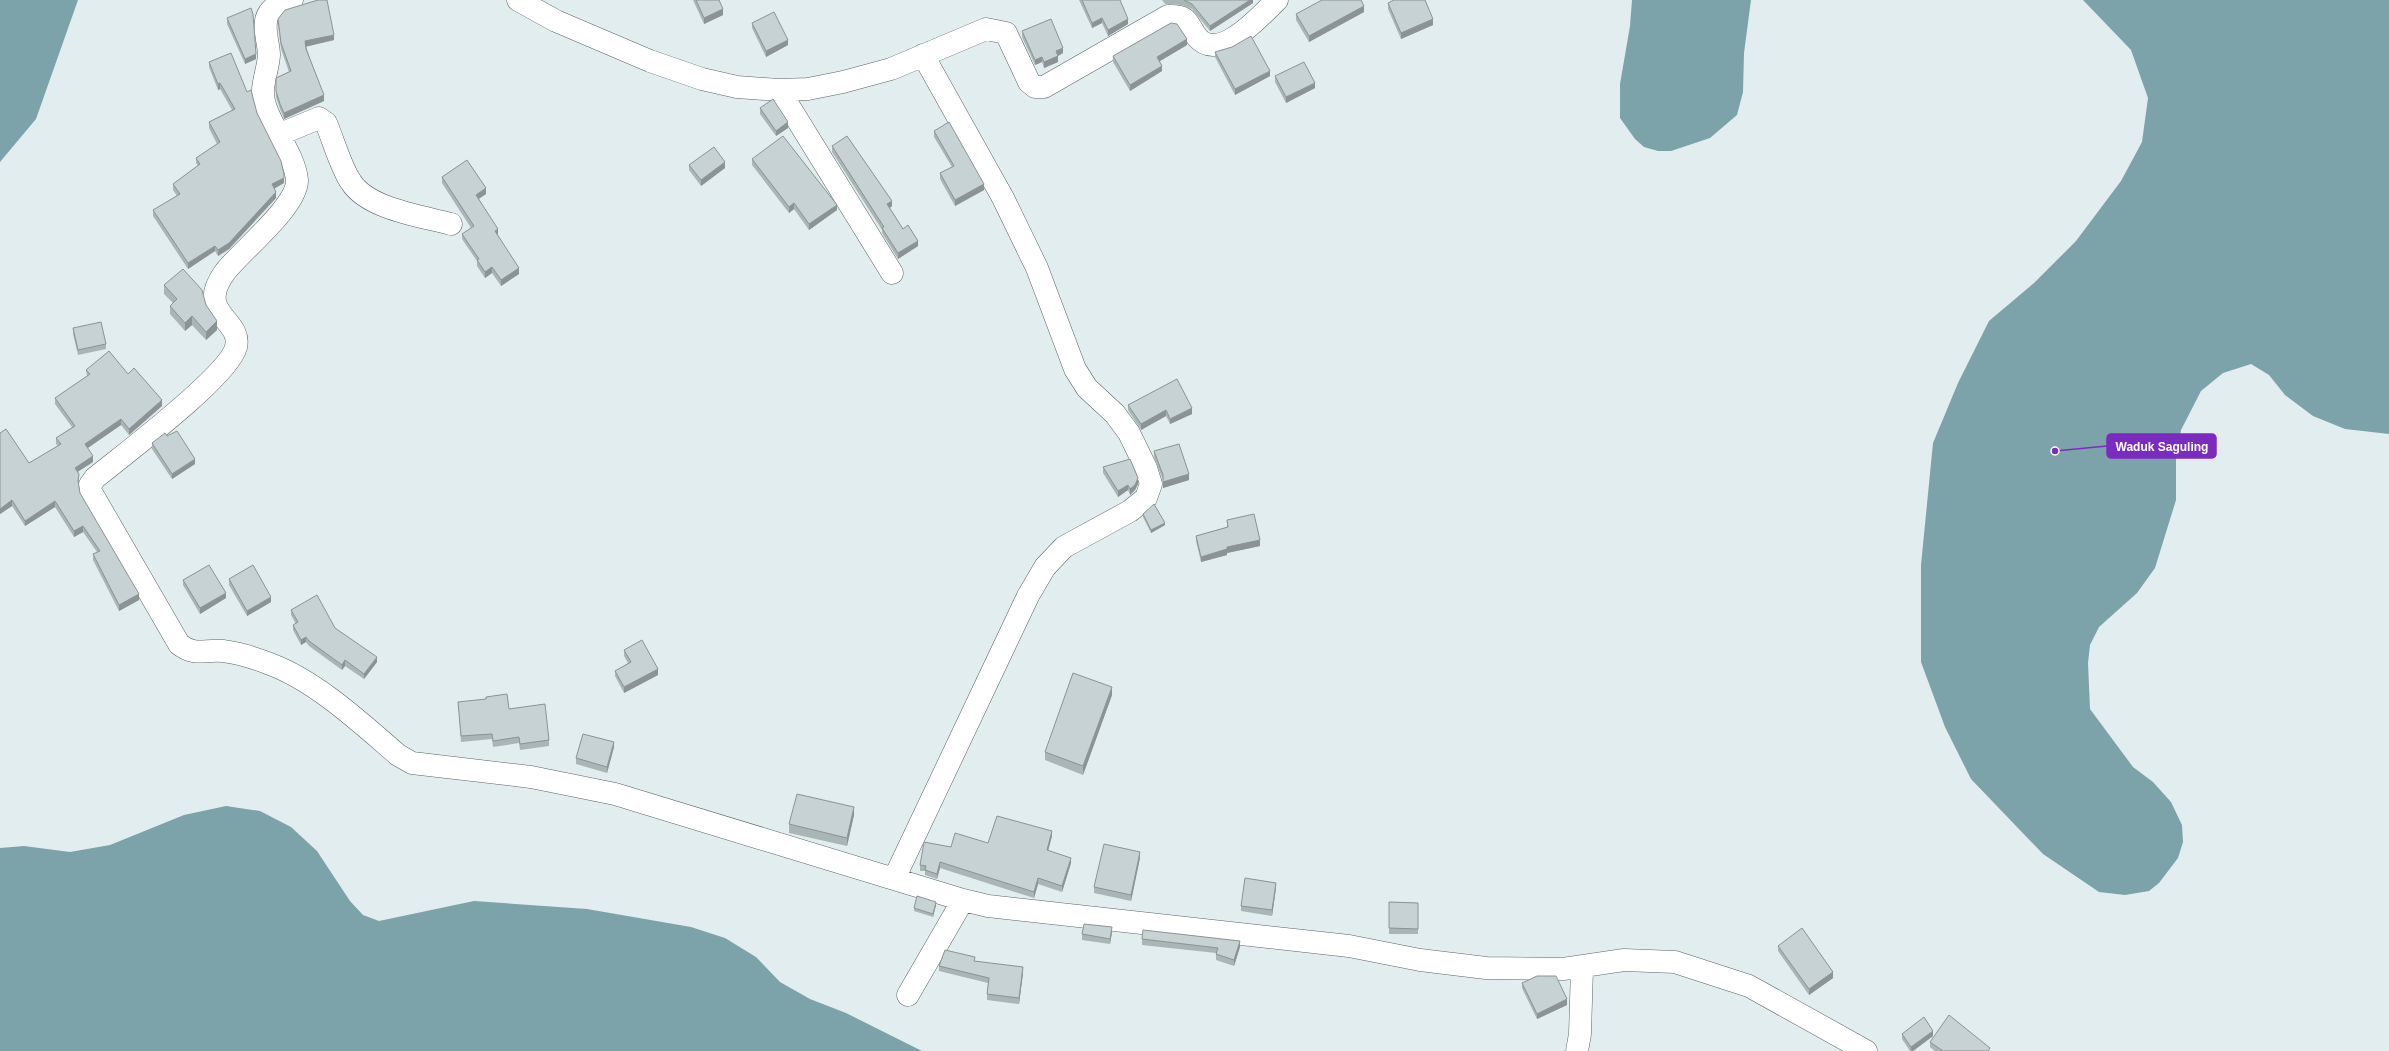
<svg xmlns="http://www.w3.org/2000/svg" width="2389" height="1051" font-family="Helvetica,sans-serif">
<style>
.water{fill:#7ca3a9}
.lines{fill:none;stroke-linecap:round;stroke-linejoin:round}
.minor-casing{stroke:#5b6466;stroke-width:23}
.minor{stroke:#fff;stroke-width:22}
.wall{fill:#aab5b5}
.shaded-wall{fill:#8b9394}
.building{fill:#c6d2d3;stroke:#8b9394}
.leader{fill:none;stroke:#7b2cbf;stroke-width:1.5}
.callout-dot{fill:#7b2cbf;stroke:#fff;stroke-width:1.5}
.callout{fill:#7b2cbf;stroke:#7b2cbf;stroke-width:1.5}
.callout-label{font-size:12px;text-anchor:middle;font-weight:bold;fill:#fff}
</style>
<rect width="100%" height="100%" fill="#e2edef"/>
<path class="water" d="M0,0h78l-42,119 -36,43z
M1632,0h119l-7,53 -1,39 -6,23 -27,23 -39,13h-13l-14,-4 -9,-8 -15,-21v-34l10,-58z
M2083,0h306v434l-44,-5 -32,-13 -28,-21 -16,-20 -18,-11 -28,9 -22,18 -20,39 -5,28v42l-21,68 -18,25 -38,34 -9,18 -2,18 2,46 43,58 20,15 18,20 11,23 1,17 -5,16 -19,25 -10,8 -24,4 -26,-3 -56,-38 -72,-75 -26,-52 -24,-65v-97l12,-122 25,-60 31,-62 45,-38 42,-42 45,-60 21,-39 6,-44 -17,-48z
M226,806l34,5 31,16 26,24 33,50 13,14 16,6 95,-20 113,8 104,18 34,11 31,19 24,25 30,17 36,14 76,38h-922v-203l24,-2 46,6 40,-7 74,-30z"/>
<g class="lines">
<defs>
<path id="minor" d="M292,0c-8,3 -18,5 -23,13 -8,12 0,29 0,42 -1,17 -10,33 -4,50 7,24 30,51 32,75 1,26 -56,71 -72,92 -31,42 18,47 11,75 -7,29 -114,109 -141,131l-5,7 1,7 88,152c16,13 26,5 44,7 16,2 32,7 47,13 46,17 91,59 128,91l14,8 119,14 84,17 348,106 25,6 361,40 71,14 66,8 77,1 61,-9 51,2 74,24 117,65
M518,0l38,21 94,40 52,18 35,8 42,3 29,-1 35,-7 48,-13 95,-40 20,4 23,49 6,5h9l124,-71c22,-1 18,7 29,21 22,27 64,-22 80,-37
M779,90l113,183
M278,135l41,-17 7,5c7,16 15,45 25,59 17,27 70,34 100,42
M894,879l134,-283 17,-29 19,-20 66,-36 16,-13 5,-14 -5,-16 -17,-35 -14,-19 -28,-26 -12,-19 -38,-101 -34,-70 -80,-143
M908,995l55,-95
M1577,1051l3,-17 2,-66"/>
</defs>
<use href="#minor" class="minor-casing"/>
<use href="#minor" class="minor"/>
</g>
<path class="wall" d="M693,0h26l4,15 -19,9z
M1079,0h41l8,24 -20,12 -6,-13 -10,5z
M1162,0h91v3l-43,28 -18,-22 -10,-4 -17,-1z
M1388,3l45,22 -32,14 -13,-30z
M1364,12l-55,30 -13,-22v-6z
M227,18l29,41 -11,5 -18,-40z
M278,19l56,21 -28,6 18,55 -40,18 -4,-10 -4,-12v-19l13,-6 -8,-23 -3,-25z
M752,23l36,22 -22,12 -14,-29z
M1022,31l41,22 -5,3v6l-14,6 -2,-6 -7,3 -13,-28z
M1187,45l-28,16 3,10 -32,20 -17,-29v-6z
M1215,52l55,24 -35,19 -20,-38z
M209,62l48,51 27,67v3l-10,5 2,10 -47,51 -11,7 -3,-5 -27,18 -35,-53v-6l24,-14 -4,-6v-6l25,-18 -2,-3v-5l21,-14 -8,-16v-6l23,-12 -12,-21 -2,1 -9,-23z
M1275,76l40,12 -29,15 -11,-21z
M760,108l28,20 -12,8 -16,-22z
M934,131l50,59 -29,16 -15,-27v-6l12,-6 -18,-30z
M832,146l60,60 -2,2 13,21 15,17 -20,13 -16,-26v-3l-50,-78z
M752,159l85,51 -28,20 -15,-21 -5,4 -37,-48z
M689,165l36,3 -24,18 -12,-16z
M442,177l44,17 -7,5 19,36 21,39 -18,12 -9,-13 -7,5 -8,-12v-5l-15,-22v-5l9,-6 -29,-45z
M164,285l42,20 11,25 -11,10 -14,-15 -7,6 -15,-17v-8l3,-3 -9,-9z
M73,328l33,16v5l-28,6 -5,-21z
M86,370l42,4 34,32 -33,29 -8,-10 -34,23 6,14 -15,10 1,8 -1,4 2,9 59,107 -20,11 -26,-51v-6l4,-2 -14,-20 -9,5 -19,-30 -30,19 -13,-20 -12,8v-81l29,30 29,-17 -2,-2v-6l16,-11 -17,-23v-6l32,-22z
M1128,405l64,9 -22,10 -4,-8 -25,14 -13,-20z
M167,436l28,28 -23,15 -20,-30v-6z
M1154,451l35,29 -26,8v-8l-9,-23z
M1103,467l35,17 -3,6 -5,5 -2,-5 -10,7 -15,-24z
M1143,514l22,11 -14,8 -8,-16z
M1227,520l33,26 -33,7v2l-26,7 -5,-21v-5l31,-9z
M229,579l42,23 -24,14 -18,-31z
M183,580l43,18 -26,16 -17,-29z
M291,610l44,18 42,34 -13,17 -19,-13 -3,4 -33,-24 -3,-4 -5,3 -8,-15v-5l3,-1 -5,-9z
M624,650l34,25 -34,18 -9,-17v-5l13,-8 -4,-7z
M1112,695l-29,80 -38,-15v-8z
M458,702l51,7 40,31v6l-29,4 -1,-7 -26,4 -1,-8 -31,3z
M614,747l-7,26 -31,-9v-6z
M854,815l-7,31 -58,-13v-9z
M1052,836l-4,14 23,13 -9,29 -24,-8 -4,14 -94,-30 -3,11 -12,-4v-4h-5v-6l31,-18z
M1140,858l-9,43 -37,-8v-6z
M1276,888l-4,28 -31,-5v-5z
M1389,902l29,1v31h-29z
M936,905l-3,12 -19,-6v-3z
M1112,932l-2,12 -28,-4v-6z
M1142,939l98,8 -6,19 -18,-6v-7l-74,-8z
M1778,946l55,32 -24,17 -31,-44z
M975,961l48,12 -4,31 -32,-4v-6l1,-11 -49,-12v-5z
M1522,983l45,22 -30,14 -15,-31z
M1902,1034l31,2 -20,15h-3l-8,-12z
M1930,1042l60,9h-55l-5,-4z"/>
<path class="shaded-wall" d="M1250,0h3v3l-43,28v-5z
M1364,6v6l-55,30v-6z
M723,9v6l-19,9v-6z
M1102,18v5l-10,5v-5z
M1128,19v5l-20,12v-6z
M1433,19v6l-32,14v-6z
M334,35v5l-29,7v-6z
M1187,39v6l-30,18v-6z
M788,40v5l-22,12v-6z
M1063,48v5l-7,4v-6z
M256,54v5l-11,5v-5z
M1058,56v6l-14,6v-6z
M1042,57v5l-7,3v-5z
M1162,66v5l-32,20v-6z
M1270,71v5l-35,19v-6z
M220,83v6l-2,1v-6z
M1315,83v5l-29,15v-6z
M324,95v6l-40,18v-6z
M788,122v6l-12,8v-5z
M725,162v6l-24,18v-6z
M284,174v9l-12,7v-6z
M984,184v6l-29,16v-6z
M486,188v6l-10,6v-5z
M276,192v6l-47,51 -11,7v-6z
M892,201v5l-5,4v-6z
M794,203v6l-5,4v-6z
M837,205v5l-28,20v-6z
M498,229v6l-3,2v-6z
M918,241v5l-20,13v-6z
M215,246v5l-27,18v-6z
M492,267v6l-7,5v-6z
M519,268v6l-18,12v-6z
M192,316v9l-7,6v-8z
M217,321v9l-11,10v-8z
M162,400v6l-33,29v-6z
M1192,408v6l-22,10v-5z
M1166,410v6l-25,14v-6z
M121,419v6l-36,25v-6z
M93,456v6l-18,11v-5z
M195,459v5l-23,15v-5z
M1189,474v6l-26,8v-6z
M1138,478v6l-3,6 -5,5v-6z
M1128,485v5l-10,7v-6z
M12,500v6l-12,8v-5z
M55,501v6l-30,19v-5z
M1165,523v2l-14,8v-3z
M83,526v6l-9,5v-6z
M1260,540v6l-33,7v2l-26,7v-5l26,-10z
M226,593v5l-26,16v-6z
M139,594v6l-20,11v-6z
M271,597v5l-24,14v-5z
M306,637v5l-5,3v-5z
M377,657v5l-13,17v-5z
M345,660v6l-3,4v-5z
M658,669v6l-34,18v-6z
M1112,687v8l-29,80v-9z
M614,742v5l-7,26v-6z
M854,807v8l-7,31v-8z
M1052,831v5l-5,19v-5z
M1140,852v6l-9,43v-6z
M1071,858v5l-9,29v-6z
M940,862v6l-3,11v-5z
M1038,878v6l-4,14v-6z
M1276,883v5l-4,28v-6z
M936,902v3l-3,12v-3z
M1112,927v5l-2,12v-5z
M1240,941v6l-6,19v-6z
M1023,967v6l-4,31v-6z
M1833,972v6l-24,17v-6z
M1567,999v6l-30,14v-5z
M1933,1031v5l-20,15h-2v-4z"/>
<path class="building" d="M318,0h9l7,35 -29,6 1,8 18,46 -40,18 -4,-9 -4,-13v-13l15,-7 -10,-28 -3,-24 7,-9z
M696,0h23l4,9 -19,9z
M1082,0h38l8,19 -20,11 -6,-12 -10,5z
M1184,0h66l-40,26 -18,-22z
M1322,0h39l3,6 -55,30 -13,-22z
M1394,0h31l8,19 -32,14 -13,-30z
M251,8l2,6 3,40 -11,5 -18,-41z
M774,12l14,28 -22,11 -14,-28z
M1051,19l12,29 -7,3 2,5 -14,6 -2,-5 -7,3 -13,-29z
M1171,23l6,1 10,15 -30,18 5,9 -32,19 -17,-29z
M1251,36l19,35 -35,18 -20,-37 17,-5z
M231,53l16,39 4,-2 6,23 24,48 3,13v4l-12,6 4,8 -47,51 -11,7 -3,-4 -27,17 -35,-53 27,-16 -7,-10 27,-20 -4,-6 24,-16 -11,-20 26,-13 -15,-26 -2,1 -9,-22z
M1304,62l11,21 -29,14 -11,-21z
M773,99l15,23 -12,9 -16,-23z
M949,122l35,62 -29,16 -15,-27 14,-7 -20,-35z
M783,136l54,69 -28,19 -15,-21 -5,4 -37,-48z
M847,136l45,65 -5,3 16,25 5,-4 10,16 -20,12 -16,-25 2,-1 -52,-81z
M714,147l11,15 -24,18 -12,-15z
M467,160l19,28 -10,7 22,34 -3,2 24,37 -18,12 -9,-13 -7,5 -8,-12 2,-1 -17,-25 12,-8 -32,-49z
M183,269l19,21 4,15 11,16 -11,11 -14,-16 -7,7 -15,-17 7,-7 -13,-14z
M101,322l5,22 -28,6 -5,-22z
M109,351l19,23 6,-6 28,32 -33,29 -8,-10 -36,25 8,12 -18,12 4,6 -1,7 2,12 59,101 -20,11 -26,-51 7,-3 -17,-25 -9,5 -19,-30 -30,20 -13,-21 -12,9v-76l6,-4 23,34 32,-19 -5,-6 19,-12 -20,-28 35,-24 -4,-4z
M1177,379l15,29 -22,11 -4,-9 -25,14 -13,-19z
M177,431l18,28 -23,15 -20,-31 13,-10 2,3z
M1179,444l10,30 -26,8v-7l-9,-24z
M1130,459l8,19 -3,7 -5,4 -2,-4 -10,6 -15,-24z
M1154,504l11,19 -14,7 -8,-16z
M1254,514l6,26 -33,7v2l-26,8 -5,-21 32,-9 -1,-7z
M209,565l17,28 -26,15 -17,-28z
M253,565l18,32 -24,14 -18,-32z
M317,595l18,33 42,29 -13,17 -19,-14 -3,5 -33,-24 -3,-4 -5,3 -8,-15 5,-3 -7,-12z
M642,640l16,29 -34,18 -9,-16 16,-9 -7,-12z
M1073,673l39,14 -29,79 -38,-14z
M507,694l2,15 36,-5 4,36 -29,4 -1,-7 -26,4 -1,-7 -31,2 -3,-34 28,-3v-2z
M583,734l31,8 -7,25 -31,-9z
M797,794l57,13 -7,31 -58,-14z
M997,816l55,15 -5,19 24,8 -9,28 -24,-8 -4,14 -94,-30 -3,12 -12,-4 1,-4 -6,-1 4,-23 27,5 4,-14 33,10z
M1104,844l36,8 -9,43 -37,-8z
M1245,878l31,5 -4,27 -31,-4z
M917,896l19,6 -3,12 -19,-6z
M1389,902l29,1v26l-29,-1z
M1084,924l28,3 -2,12 -28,-5z
M1802,928l31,44 -24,17 -31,-43z
M1143,930l97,11 -6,19 -18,-6 2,-6 -76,-9z
M945,950l30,7 -1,4 49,6 -4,31 -32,-4 2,-16 -50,-12z
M1537,976h19l11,23 -30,15 -15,-31z
M1949,1015l41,33 -2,3h-45l-13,-9z
M1924,1017l9,14 -22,16 -9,-13z"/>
<path class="leader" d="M2055 451L2107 446"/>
<circle class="callout-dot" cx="2055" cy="451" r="4"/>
<rect class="callout" x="2107" y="434" width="109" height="24" rx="4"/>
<g class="callout-label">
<text x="2162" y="451">Waduk Saguling</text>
</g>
</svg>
